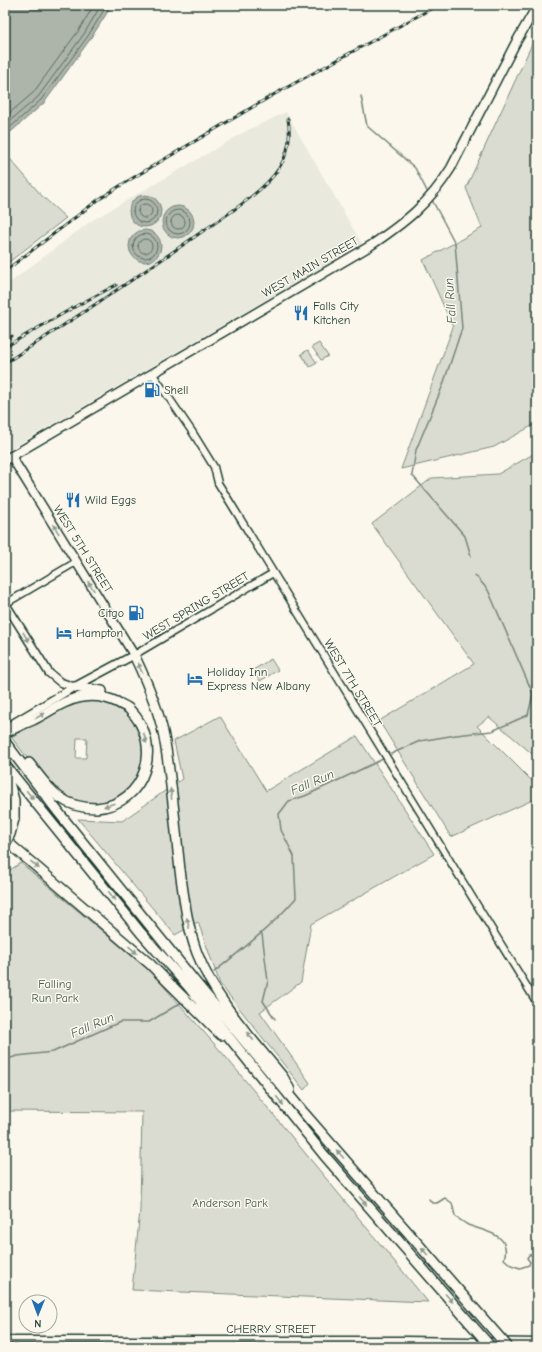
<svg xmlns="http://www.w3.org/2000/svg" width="542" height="1352" font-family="'Comic Neue',sans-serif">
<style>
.built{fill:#eae9de}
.green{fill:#dbdcd1;stroke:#7d8c82;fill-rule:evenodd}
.water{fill:#adb4aa;stroke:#74847b}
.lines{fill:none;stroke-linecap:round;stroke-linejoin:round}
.shore{stroke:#586d63;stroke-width:1}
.stream{stroke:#74847b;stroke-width:1.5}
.tertiary-casing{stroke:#1f3d34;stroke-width:9}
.secondary-casing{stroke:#1f3d34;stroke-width:10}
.primary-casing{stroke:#1f3d34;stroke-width:11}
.motorway-casing{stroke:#1f3d34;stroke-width:12}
.tertiary{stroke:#fbf7ec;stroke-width:6}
.secondary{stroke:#fbf7ec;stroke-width:7}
.primary{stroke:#fbf7ec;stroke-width:8}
.motorway{stroke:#fbf7ec;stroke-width:9}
.rail-casing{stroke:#1f3d34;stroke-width:3}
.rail{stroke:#fbf7ec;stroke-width:1.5;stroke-dasharray:4.5;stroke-linecap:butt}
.motorway-bridge-casing{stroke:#1f3d34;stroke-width:12;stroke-linecap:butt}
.motorway-bridge{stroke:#fbf7ec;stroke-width:9}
.oneway{fill:#8d9a90}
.labels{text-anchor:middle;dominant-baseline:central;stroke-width:3;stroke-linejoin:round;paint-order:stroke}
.street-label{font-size:12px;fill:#1f3d34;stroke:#fbf7ec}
.poi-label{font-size:12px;fill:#1f3d34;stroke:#fbf7ec;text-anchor:start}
.park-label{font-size:12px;fill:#455d53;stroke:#fbf7ec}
.water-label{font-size:13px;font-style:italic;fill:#425b52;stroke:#fbf7ec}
</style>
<rect width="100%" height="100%" fill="#fbf7ec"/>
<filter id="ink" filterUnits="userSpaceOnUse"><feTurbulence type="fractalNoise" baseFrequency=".025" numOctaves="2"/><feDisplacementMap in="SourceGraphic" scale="8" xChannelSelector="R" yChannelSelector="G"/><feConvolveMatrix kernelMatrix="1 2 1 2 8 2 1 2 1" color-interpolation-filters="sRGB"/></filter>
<g filter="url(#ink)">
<path class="built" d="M286,112l76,132 -357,208v-166l86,-65 155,-90z"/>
<path class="green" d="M537,33v390l-43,24 -93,22 52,-142 -30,-67 59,-32 -16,-40z
M5,153l37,43 24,22 -61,47z
M319,343l9,13 -7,4 -9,-13z
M308,350l9,13 -7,4 -9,-13z
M537,452v306l-48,-41 -12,9 60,60v12l-86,39 -72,-116 95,-57 -102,-140 60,-46 66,-4z
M271,659l7,11 -18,11 -7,-11z
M91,700c88,9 54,132 -22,99 -18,-8 -45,-46 -58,-62l59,-33zM77,738h10l-1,20h-10z
M220,716l46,75 91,-55 77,118 -123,70 -10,58 -41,30 50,71 -6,7 -84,-106 -22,-62 -23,13 -97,-116 44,2 60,-42 -8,-38z
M21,863l131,110 73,83 203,246 -296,-12 8,-80 2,-98 -137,-1v-238z"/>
<path class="water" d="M5,5h107l-21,33 -47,65 -39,34z
M129 211a16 16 0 1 1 32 0a16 16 0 1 1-32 0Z
M162 222a16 16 0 1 1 32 0a16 16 0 1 1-32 0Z
M129 246a16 16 0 1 1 32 0a16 16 0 1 1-32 0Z"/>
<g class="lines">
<path class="shore" d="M5,117l28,-24 46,-63 15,-25
M5,125l33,-28 46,-63 17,-29
M5,132l36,-32 47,-64 19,-31
M133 211a12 12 0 1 1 24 0a12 12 0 1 1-24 0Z
M138 211a7 7 0 1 1 14 0a7 7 0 1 1-14 0Z
M166 222a12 12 0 1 1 24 0a12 12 0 1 1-24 0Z
M171 222a7 7 0 1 1 14 0a7 7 0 1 1-14 0Z
M133 246a12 12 0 1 1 24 0a12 12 0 1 1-24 0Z
M138 246a7 7 0 1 1 14 0a7 7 0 1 1-14 0Z"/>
<path class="stream" d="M361,96l6,30 48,42 13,25
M432,200l23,43 7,85 -19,57 -27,65 -4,25 53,61 6,20
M391,754l29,-13 36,-6 36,-4 36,-16 5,-21 -45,-104 -13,-15
M262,934l6,47 -5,20 12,18
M214,972c29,-23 58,-46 82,-74l-2,-42 -13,-26 -2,-16 10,-13 16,-5 78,-37
M5,1060l12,-4 36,-4 67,-30h29l33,-20
M429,1199l3,4h5l8,-5 7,5 3,13c4,3 9,7 13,9 18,7 44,9 36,34l7,6 9,3 9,-3 1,-3 -3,-4 2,-3 8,-1"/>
<defs>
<path id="tertiary" d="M152,373l41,60 21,34 4,16 12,19 307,501
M5,604l71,-42
M134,655l139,-82
M5,1340h401l131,2"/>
<path id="secondary" d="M5,603l44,70 11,9 14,5
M5,728l69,-41 60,-32"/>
<path id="primary" d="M11,456l123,199
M5,460l365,-214c34,-23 59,-42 81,-78l64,-124 22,-38"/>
<path id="motorway" d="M134,655c12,25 25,55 30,82 8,44 11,89 16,133 4,28 7,56 17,83 18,47 55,86 86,124l7,13
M74,687l28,4
M5,733c9,-5 18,-9 28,-13 16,-8 31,-20 49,-23 12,-2 24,0 35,5 4,3 10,4 13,8 34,34 16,95 -34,98 -13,0 -26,-3 -37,-11 -12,-9 -21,-23 -30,-34
M5,742l54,71 138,171 107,129 183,210
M5,765l136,168 46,52 137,170 146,168
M5,769l9,31v19
M5,840l145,124 71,71"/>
</defs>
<use href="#tertiary" class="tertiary-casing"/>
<use href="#secondary" class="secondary-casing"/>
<use href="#primary" class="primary-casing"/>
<use href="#motorway" class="motorway-casing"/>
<use href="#tertiary" class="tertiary"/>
<use href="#secondary" class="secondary"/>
<use href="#primary" class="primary"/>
<use href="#motorway" class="motorway"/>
<defs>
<path id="rail" d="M5,271l93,-71 28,-18 147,-87 165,-90
M5,340l7,-4
M5,347l73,-42 38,-20
M5,363c66,-42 131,-85 195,-130 23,-16 64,-41 79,-65 10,-15 12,-32 9,-49"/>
</defs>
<use href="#rail" class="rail-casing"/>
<use href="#rail" class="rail"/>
<defs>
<path id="motorway-bridge" d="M5,844l5,-10 4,-15
M470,1323l21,24
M487,1323l21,24"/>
</defs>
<use href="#motorway-bridge" class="motorway-bridge-casing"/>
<use href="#motorway-bridge" class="motorway-bridge"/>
</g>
<defs><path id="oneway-solid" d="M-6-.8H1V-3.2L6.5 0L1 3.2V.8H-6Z"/></defs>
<g class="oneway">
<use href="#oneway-solid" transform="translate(56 529) rotate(-122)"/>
<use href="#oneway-solid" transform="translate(91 586) rotate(-123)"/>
<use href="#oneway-solid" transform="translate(26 637) rotate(59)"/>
<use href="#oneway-solid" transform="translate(140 668) rotate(-114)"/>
<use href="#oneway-solid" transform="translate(40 716) rotate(-29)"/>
<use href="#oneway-solid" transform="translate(145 738) rotate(75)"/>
<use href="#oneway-solid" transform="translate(171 794) rotate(-97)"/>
<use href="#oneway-solid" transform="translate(30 795) rotate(51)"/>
<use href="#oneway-solid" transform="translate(109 805) rotate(162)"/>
<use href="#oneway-solid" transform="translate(35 865) rotate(41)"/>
<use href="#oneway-solid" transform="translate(112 896) rotate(51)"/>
<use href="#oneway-solid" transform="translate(188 923) rotate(-103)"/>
<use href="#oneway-solid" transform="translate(133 950) rotate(41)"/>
<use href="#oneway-solid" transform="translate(250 1036) rotate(-128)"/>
<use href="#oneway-solid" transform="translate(280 1101) rotate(51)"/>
<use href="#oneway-solid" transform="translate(340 1154) rotate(-131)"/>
<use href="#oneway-solid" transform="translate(363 1201) rotate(49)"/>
<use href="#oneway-solid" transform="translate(425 1252) rotate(-131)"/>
<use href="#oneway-solid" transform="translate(449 1298) rotate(49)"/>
</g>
</g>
<defs>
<symbol id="restaurant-bare" viewBox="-9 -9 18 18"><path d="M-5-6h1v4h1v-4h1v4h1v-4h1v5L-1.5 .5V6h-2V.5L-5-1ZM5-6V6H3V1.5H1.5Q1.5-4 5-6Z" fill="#1f6fb2" stroke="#fbf7ec" stroke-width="2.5" paint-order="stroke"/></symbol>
<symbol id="fuel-bare" viewBox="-9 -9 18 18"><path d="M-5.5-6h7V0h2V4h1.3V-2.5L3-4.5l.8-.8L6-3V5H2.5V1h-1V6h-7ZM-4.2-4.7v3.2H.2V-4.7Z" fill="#1f6fb2" stroke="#fbf7ec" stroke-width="2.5" paint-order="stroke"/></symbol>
<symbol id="hotel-bare" viewBox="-9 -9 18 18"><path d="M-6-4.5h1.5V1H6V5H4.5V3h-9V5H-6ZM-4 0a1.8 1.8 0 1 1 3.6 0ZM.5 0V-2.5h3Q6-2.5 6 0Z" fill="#1f6fb2" stroke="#fbf7ec" stroke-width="2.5" paint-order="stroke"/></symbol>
</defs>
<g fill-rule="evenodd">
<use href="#restaurant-bare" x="290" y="302" width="22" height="22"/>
<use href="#fuel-bare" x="141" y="379" width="22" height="22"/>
<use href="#restaurant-bare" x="62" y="489" width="22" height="22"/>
<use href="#fuel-bare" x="125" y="602" width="22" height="22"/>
<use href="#hotel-bare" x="53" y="622" width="22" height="22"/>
<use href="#hotel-bare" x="184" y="668" width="22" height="22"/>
</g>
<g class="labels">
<g class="street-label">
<text transform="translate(310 267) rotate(-30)">WEST MAIN STREET</text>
<text transform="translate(83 549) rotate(58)">WEST 5TH STREET</text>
<text transform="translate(196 606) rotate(-31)">WEST SPRING STREET</text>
<text transform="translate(353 683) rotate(59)">WEST 7TH STREET</text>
<text x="271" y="1329">CHERRY STREET</text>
</g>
<g class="poi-label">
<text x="313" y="306">Falls City<tspan x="313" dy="14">Kitchen</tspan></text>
<text x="164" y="390">Shell</text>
<text x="85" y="500">Wild Eggs</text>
<text x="124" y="613" text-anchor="end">Citgo</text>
<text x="76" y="633">Hampton</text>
<text x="207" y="672">Holiday Inn<tspan x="207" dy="14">Express New Albany</tspan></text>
</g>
<g class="park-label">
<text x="55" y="984">Falling<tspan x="55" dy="14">Run Park</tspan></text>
<text x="230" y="1203">Anderson Park</text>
</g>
<g class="water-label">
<text transform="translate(450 301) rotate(-94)">Fall Run</text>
<text transform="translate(312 782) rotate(-23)">Fall Run</text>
<text transform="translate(92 1025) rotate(-23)">Fall Run</text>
</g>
</g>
<rect width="542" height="1352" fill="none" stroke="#fbf7ec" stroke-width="20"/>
<rect x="10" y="10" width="522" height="1332" fill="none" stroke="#1f3d34" stroke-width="1.5" filter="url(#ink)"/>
<g transform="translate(38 1314) rotate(181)"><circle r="19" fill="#fbf7ec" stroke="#a3ada2"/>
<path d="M0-3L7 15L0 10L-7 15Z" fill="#1f6fb2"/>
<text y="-6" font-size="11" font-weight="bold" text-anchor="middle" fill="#1f3d34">N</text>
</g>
</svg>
